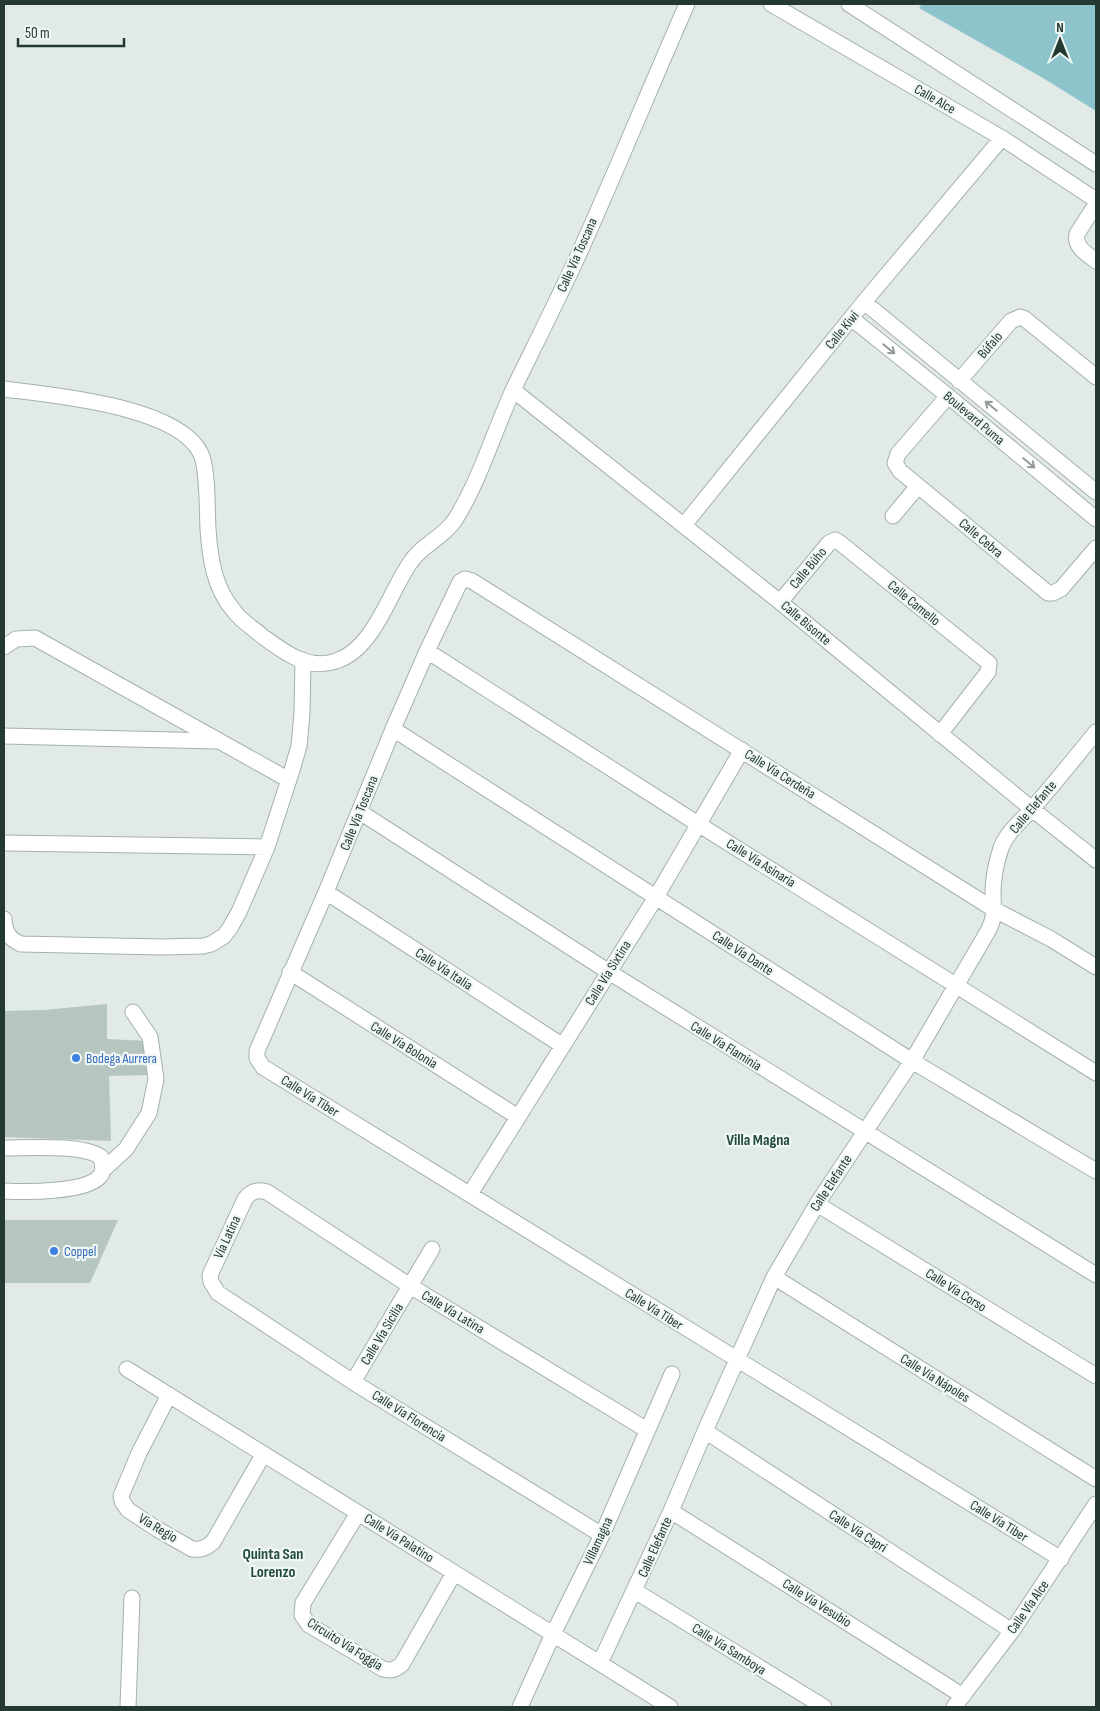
<svg xmlns="http://www.w3.org/2000/svg" width="1100" height="1711" font-family="'Sofia Sans Condensed',sans-serif">
<style>
.water{fill:#8dc4cb}
.building{fill:#b6c5be}
.lines{fill:none;stroke-linecap:round;stroke-linejoin:round}
.minor-casing{stroke:#a4b1ac;stroke-width:17}
.minor{stroke:#fff;stroke-width:15}
.oneway{stroke:#919c98}
.shop-dot{fill:#3f7fe0;stroke:#f1f7f4;stroke-width:2}
.labels{text-anchor:middle;dominant-baseline:central;stroke-width:4.5;stroke-linejoin:round;paint-order:stroke}
.street-label{font-size:14px;fill:#233932;stroke:#f1f7f4}
.shop-label{font-size:14px;fill:#366cbe;stroke:#f1f7f4;text-anchor:start}
.quarter-label{font-size:16px;font-weight:bold;fill:#204a3e;stroke:#f1f7f4}
</style>
<rect width="100%" height="100%" fill="#e1eae6"/>
<path class="water" d="M922,4h174v107l-53,-33 -124,-70z"/>
<path class="building" d="M107,1004v35l40,2 1,34 -39,1 2,65 -107,-4v-126l40,-1z
M4,1220h114l-28,63h-86z"/>
<g class="lines">
<defs>
<path id="minor" d="M771,4l231,134 94,62
M849,4l247,160
M1096,204l-19,30c-3,13 10,20 19,27
M864,302l232,190
M851,318l97,78 148,123
M959,381l52,-60 9,-4 5,2 71,58
M4,389c47,6 175,17 197,65 7,15 6,57 7,75 2,29 6,59 26,82 7,10 19,17 28,25 22,16 46,35 74,25 38,-12 53,-68 74,-98 11,-18 33,-25 45,-43 25,-40 39,-89 59,-132 21,-43 43,-87 63,-130 38,-84 73,-170 110,-254
M513,390l267,212 252,207 64,51
M948,396l-50,58 -3,9 5,8 148,122h5l8,-4 35,-41
M893,516l25,-30
M684,525l180,-223 138,-164
M780,602l49,-59 6,-3 4,2 150,121 -1,9 -48,62
M4,647l12,-8 19,-1 254,142
M427,651l271,173 398,249
M393,729l519,332 184,110
M4,736l211,5
M360,812l249,160 487,303
M4,843l263,4
M326,892l237,154
M4,919c1,13 5,20 17,25l141,3 41,-1 8,-2 13,-8 6,-8 9,-16 28,-65 25,-77 7,-24 3,-33 1,-53
M290,972l228,145
M4,1148c24,0 78,-4 97,9 1,6 4,14 -1,19 -13,17 -76,16 -96,15
M103,1170l23,-21 23,-36 7,-34 -6,-42 -17,-25
M470,1194l186,-297 86,-147
M817,1204l279,172
M774,1277l322,202
M127,1369l543,338
M353,1382l79,-133
M169,1395l-30,58 -18,43 1,5 6,9 29,19 35,20c9,1 14,-1 21,-7l50,-87
M705,1431l307,200
M671,1511l292,185
M358,1513l-55,90 -1,12 7,10 74,44c8,2 12,1 19,-5l52,-91
M602,1535l-249,-153 -135,-89 -7,-11 -1,-7 35,-76c6,-8 12,-10 22,-7l143,94 237,144
M1061,1559l-798,-492 -6,-9v-7l69,-159 67,-163 34,-78 33,-69 5,-3 7,2 523,329 56,29 45,28
M635,1591l189,116
M600,1663l71,-152 34,-80 69,-154 43,-73 95,-143 76,-130c8,-15 5,-22 5,-38 0,-15 3,-30 8,-45 6,-16 20,-27 31,-39 22,-25 43,-51 64,-77
M128,1707l4,-109
M520,1707l33,-73 49,-99 70,-161
M954,1707l58,-76 84,-127"/>
</defs>
<use href="#minor" class="minor-casing"/>
<use href="#minor" class="minor"/>
</g>
<defs><path id="oneway-shaft" d="M-6 0H5M1.5-3L5.5 0L1.5 3" fill="none" stroke-width="1.6" stroke-linecap="round" stroke-linejoin="round" transform="scale(1.25)"/></defs>
<g class="oneway">
<use href="#oneway-shaft" transform="translate(889 349) rotate(39)"/>
<use href="#oneway-shaft" transform="translate(991 406) rotate(-141)"/>
<use href="#oneway-shaft" transform="translate(1029 463) rotate(40)"/>
</g>
<g class="shop-dot">
<circle cx="76" cy="1058" r="5"/>
<circle cx="54" cy="1251" r="5"/>
</g>
<g class="labels">
<g class="street-label">
<text transform="translate(935 99) rotate(30)">Calle Alce</text>
<text transform="translate(577 255) rotate(-66)">Calle Vía Toscana</text>
<text transform="translate(842 330) rotate(-51)">Calle Kiwi</text>
<text transform="translate(990 345) rotate(-49)">Búfalo</text>
<text transform="translate(974 418) rotate(40)">Boulevard Puma</text>
<text transform="translate(981 538) rotate(40)">Calle Cebra</text>
<text transform="translate(808 568) rotate(-50)">Calle Búho</text>
<text transform="translate(914 603) rotate(39)">Calle Camello</text>
<text transform="translate(806 623) rotate(40)">Calle Bisonte</text>
<text transform="translate(780 774) rotate(32)">Calle Vía Cerdeña</text>
<text transform="translate(1033 807) rotate(-50)">Calle Elefante</text>
<text transform="translate(359 813) rotate(-68)">Calle Vía Toscana</text>
<text transform="translate(761 863) rotate(32)">Calle Vía Asinaria</text>
<text transform="translate(743 953) rotate(33)">Calle Vía Dante</text>
<text transform="translate(444 969) rotate(33)">Calle Vía Italia</text>
<text transform="translate(608 973) rotate(-58)">Calle Vía Sixtina</text>
<text transform="translate(404 1045) rotate(32)">Calle Vía Bolonia</text>
<text transform="translate(726 1046) rotate(32)">Calle Vía Flaminia</text>
<text transform="translate(310 1096) rotate(32)">Calle Vía Tiber</text>
<text transform="translate(831 1183) rotate(-57)">Calle Elefante</text>
<text transform="translate(227 1237) rotate(-65)">Vía Latina</text>
<text transform="translate(956 1290) rotate(32)">Calle Vía Corso</text>
<text transform="translate(654 1309) rotate(32)">Calle Vía Tiber</text>
<text transform="translate(453 1312) rotate(31)">Calle Vía Latina</text>
<text transform="translate(382 1334) rotate(-59)">Calle Vía Sicilia</text>
<text transform="translate(935 1378) rotate(32)">Calle Vía Nápoles</text>
<text transform="translate(409 1416) rotate(32)">Calle Vía Florencia</text>
<text transform="translate(999 1521) rotate(32)">Calle Vía Tiber</text>
<text transform="translate(158 1528) rotate(31)">Vía Regio</text>
<text transform="translate(858 1531) rotate(33)">Calle Vía Capri</text>
<text transform="translate(399 1538) rotate(32)">Calle Vía Palatino</text>
<text transform="translate(598 1541) rotate(-65)">Villamagna</text>
<text transform="translate(655 1547) rotate(-66)">Calle Elefante</text>
<text transform="translate(817 1603) rotate(32)">Calle Vía Vesubio</text>
<text transform="translate(1028 1607) rotate(-55)">Calle Vía Alce</text>
<text transform="translate(345 1644) rotate(32)">Circuito Vía Foggia</text>
<text transform="translate(729 1649) rotate(32)">Calle Vía Samboya</text>
</g>
<g class="shop-label">
<text x="86" y="1058">Bodega Aurrera</text>
<text x="64" y="1251">Coppel</text>
</g>
<g class="quarter-label">
<text x="758" y="1140">Villa Magna</text>
<text x="273" y="1554">Quinta San<tspan x="273" dy="18">Lorenzo</tspan></text>
</g>
</g>
<rect width="1100" height="1711" fill="none" stroke="#233932" stroke-width="10"/>
<g transform="translate(1060 40)" stroke="#f1f7f4" stroke-width="4" paint-order="stroke">
<path d="M0-4L9 19L0 12L-9 19Z" fill="#233932"/>
<text y="-8" font-size="14" font-weight="bold" text-anchor="middle" fill="#233932">N</text>
</g>
<path d="M18 38v8h106v-8" fill="none" stroke="#233932" stroke-width="2.5"/>
<text x="25" y="38" font-size="15" fill="#233932" stroke="#f1f7f4" stroke-width="4" paint-order="stroke">50 m</text>
</svg>
